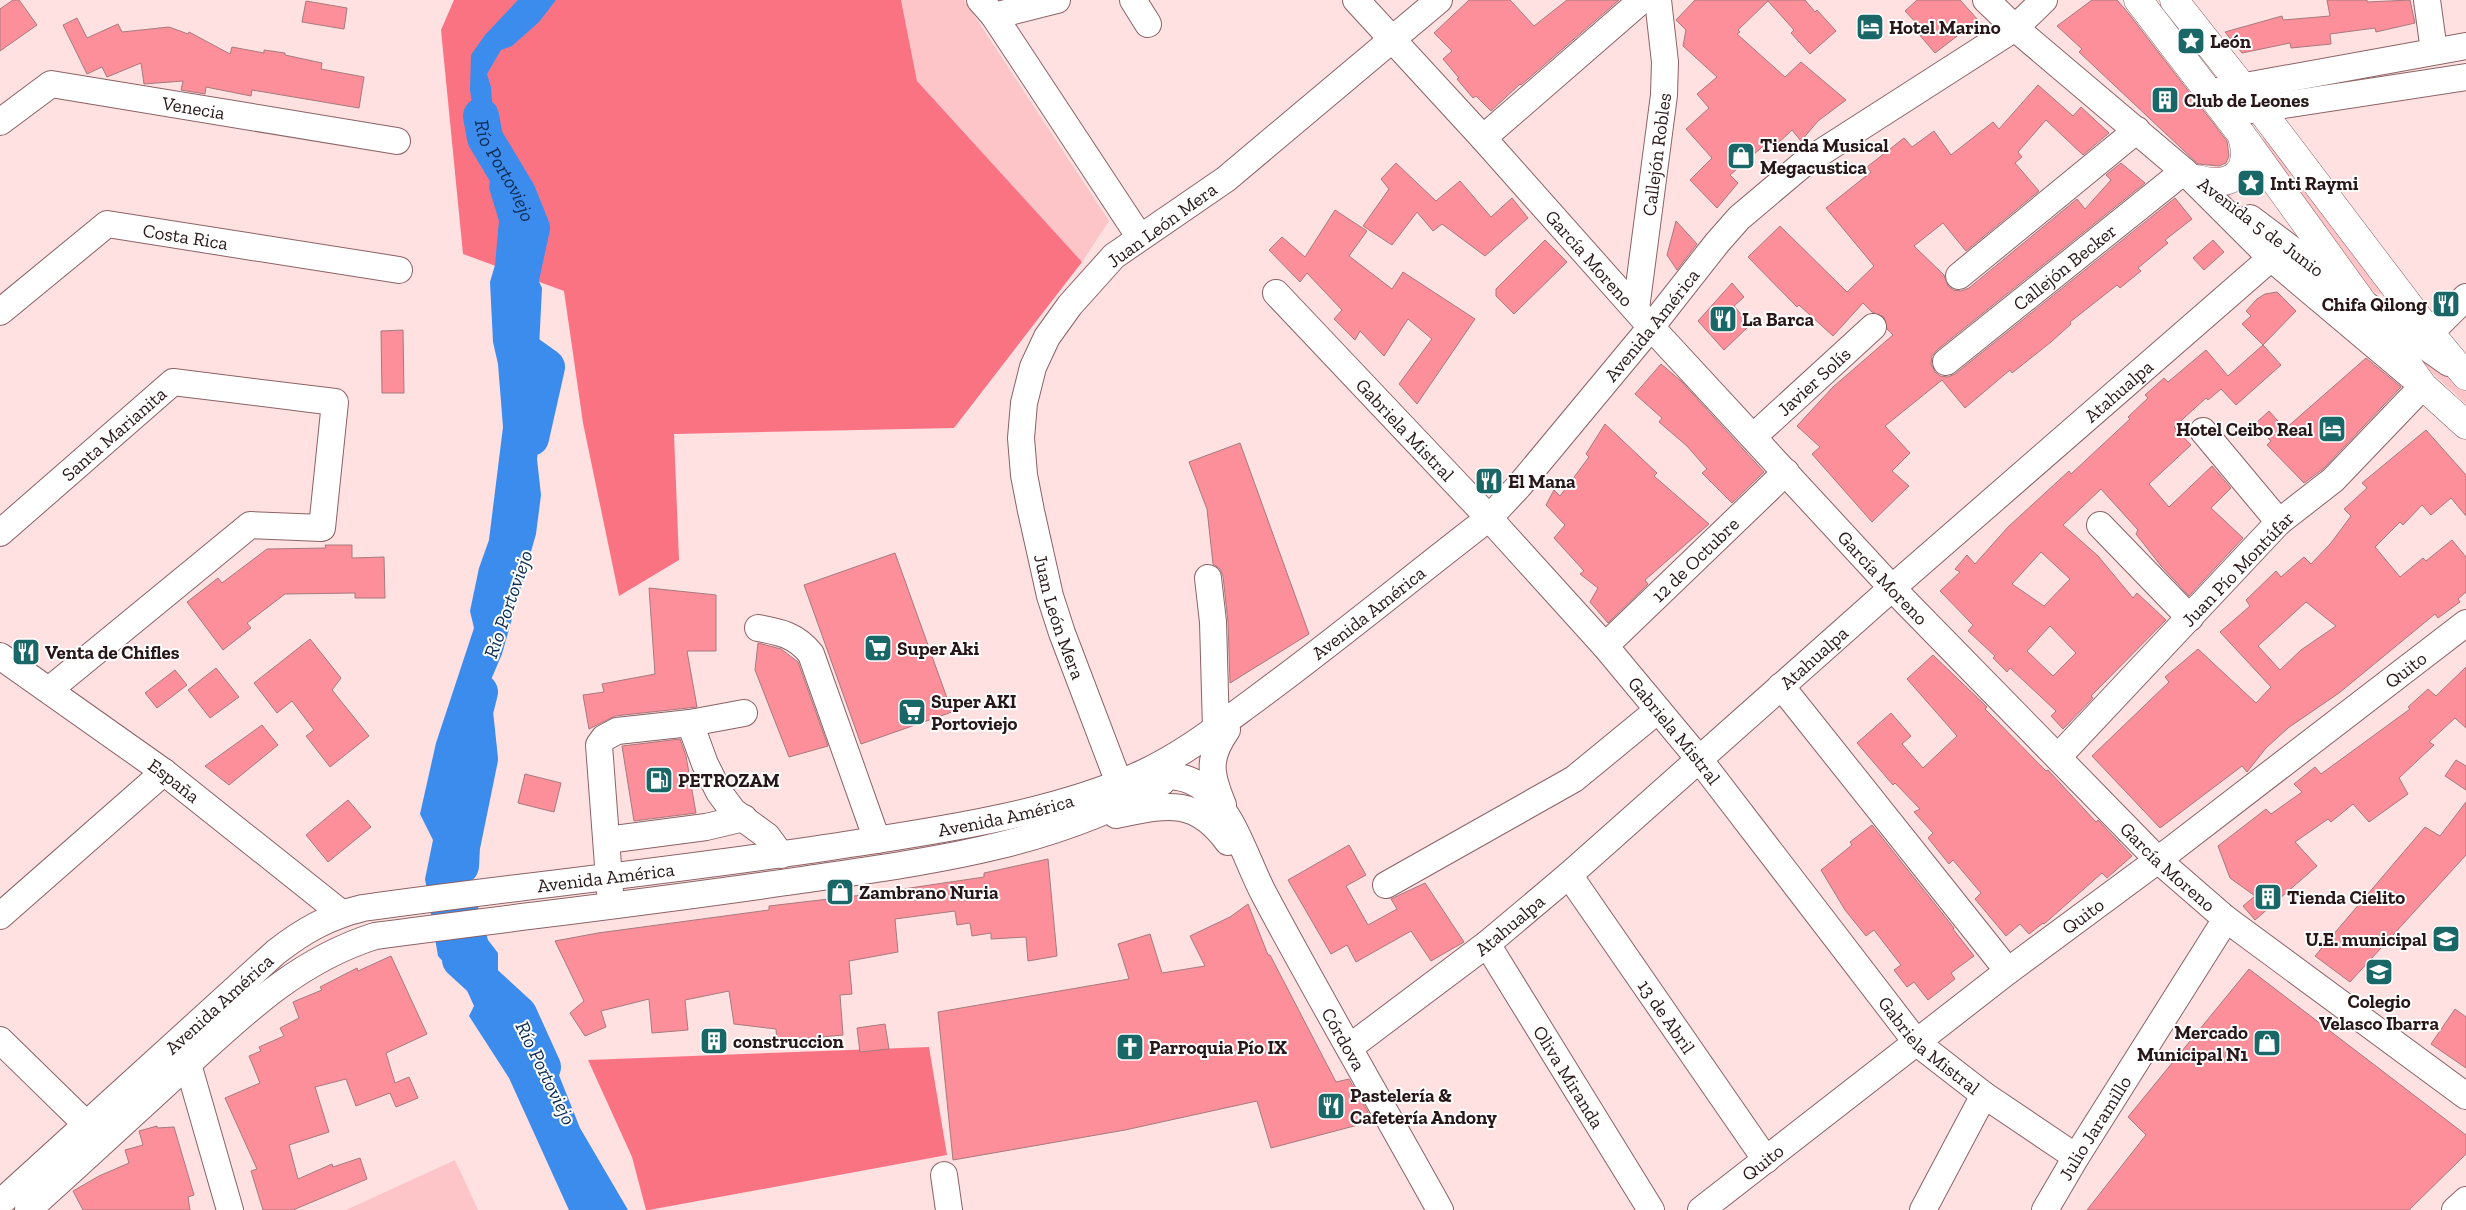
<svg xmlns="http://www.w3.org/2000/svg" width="2466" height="1210" font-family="'Zilla Slab',serif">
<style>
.green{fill:#fec5c8}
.forest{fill:#fa7383}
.water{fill:#3b8cec}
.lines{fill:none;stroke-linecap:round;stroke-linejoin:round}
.river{stroke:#3b8cec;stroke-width:36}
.building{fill:#fc8f99;stroke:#a67a7d;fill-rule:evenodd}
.minor-casing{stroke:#8c6265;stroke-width:28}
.major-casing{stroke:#8c6265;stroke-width:29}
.minor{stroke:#fff;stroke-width:26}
.major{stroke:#fff;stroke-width:28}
.labels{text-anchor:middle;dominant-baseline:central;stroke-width:4;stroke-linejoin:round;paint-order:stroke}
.poi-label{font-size:19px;font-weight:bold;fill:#281718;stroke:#fff;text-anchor:start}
.street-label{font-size:19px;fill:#281718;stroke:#fff}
.water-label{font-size:20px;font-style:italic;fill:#0b2b50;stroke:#fff}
</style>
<rect width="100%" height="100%" fill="#ffe1e2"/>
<path class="green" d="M901,0h63l145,221 -27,41 -165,-181z
M2263,131l119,162 -3,1 -15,-7 -100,-138z
M2413,350l22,14 31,28v12l-38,-35z
M455,1160l23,50h-132z"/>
<path class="forest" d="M454,0h447l16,81 165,181 -128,166 -280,6 5,126 -60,36 -36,-173 -19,-132 -101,-37 -22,-224z
M929,1047l18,108 -298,55h-3l-14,-53 -44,-97z"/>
<path class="water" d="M518,0h38l-17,22 -27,24 -11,4 -14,24 4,13 3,40 6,18 -1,28 7,10 25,7 -16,27 5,32 15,24 7,15 -3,60 4,65 -6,46 4,36 -5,39 -34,120 -12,28 -4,34 -13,41 -9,45 9,30 -5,42 20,66 10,13v18l-4,11 5,24 13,12 29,12 39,98 48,82h-59l-1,-2 -59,-130 -40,-62 5,-10 -9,-20 -27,-30 -13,-77 8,-39 -13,-26 16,-71 38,-115 -4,-17 9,-43 10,-28 14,-113 -5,-63 -5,-22 -3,-60 5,-17 4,-44 -10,-33 2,-12 -12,-22 -9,-64 1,-35 14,-20z"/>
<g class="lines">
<g class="river">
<path id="s1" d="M481,116l4,22 33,55 14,35 -20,92 7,27 28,20 -16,71"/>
<path d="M461,866l1,-19 18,-88 -5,-47 5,-20"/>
<path d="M460,960l59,54 24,53"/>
</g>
</g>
<path class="building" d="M13,0h6l18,25 -37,26v-42z
M1469,0h41l24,26 33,-26h52l-98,85 -1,-1 -29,27 -15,-15 -3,2 -16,-19 2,-1 -16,-19 9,-8 -18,-18z
M1695,0h110l10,12 2,-2 19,21 -26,23 -19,-21 3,-3 -26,-29 -30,29 2,2 -3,2 48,43 16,-15 45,38 -28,21 -17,20 -9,-11 -18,17 -6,-5 -38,33 8,8 -21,25 -27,-28 22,-22 -26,-29 23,-21 -12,-14 20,-17 -34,-31 3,-16 -10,-10z
M1917,0h43l18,20 -43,33 -18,-21 4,-4 -16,-17z
M2092,0h25l12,14 98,127 2,15 -3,7 -7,3 -21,-2 -119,-112 3,-3 -25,-23z
M2327,0h40v2l43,-2 5,23 -39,9 -1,-4 -45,6 1,10 -40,4 -1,-5 -48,10 -17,-21 57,-16 1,4 47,-4z
M306,1l41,7 -3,21 -42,-7z
M77,18l10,20 31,-14 4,8 47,-5 19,7 1,-2 41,22 2,-7 32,6v-3l21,3v2l37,8 -1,6 43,8 -5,31 -107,-18 -1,6 -45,-9 -1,7 -24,-4 2,-9 -39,3 -3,-21 -34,14 -5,-10 -15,7 -24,-49z
M2038,85l35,31 8,-9 28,26 -26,22 -37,-35 -28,32 4,5 -7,6 24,28 -73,60 -23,-28 -29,23 30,29 4,11 5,4 8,1 8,-3 108,-89 8,10 26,-29 -5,-5 15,-12 24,20 -208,167 -5,6 -1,8 4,8 5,4 8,1 7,-3 220,-176 17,21 -27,21 3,3 -30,25 3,3 -21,17 -3,-3 -47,37 1,2 -20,18 -39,31 -2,-3 -45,38 -23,-28 -57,46 25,27 -18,18 17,15 -37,36 -60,-68 8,-7 -23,-21 36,-39 60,-52 -6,-6 -3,-12 -12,-5 -9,-9 -30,33 -34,-31 -2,2 -49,-50 32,-31 67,66 27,-26 -48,-58 45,-36 -4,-5 37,-29 8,9 22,-16 17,24 42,-33 6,7z
M1396,163l40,38 24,-20 31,36 21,-19 16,20 -43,38 -43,-32 -9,7 -16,-19 -25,33 -29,-19 26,-37 -8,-10z
M1335,210l32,21 -18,25 43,33 11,-17 72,47 -58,85 -18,-20 33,-45 -24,-20 -24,37 -24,-25 -5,9 -21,-21 8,-9 -35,-37 -7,9 -31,-32 13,-13 23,20z
M1676,221l21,23 -20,26 -10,-15z
M1545,240l22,22 -53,52 -18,-18v-7z
M2213,240l11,12 -20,18 -11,-12z
M1732,283l12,14 -10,9 16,19 -26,25 -26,-29z
M2277,292l19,19 -33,34 -21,-21 9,-8 -5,-5 11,-12 8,-5z
M403,330l1,63h-22l-1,-62z
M2263,345l18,20 -45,40 -15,-16 -13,11 -2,-2 -32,29 17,18 -42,39 20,23 43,-41 19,22 -20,20 32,30 -54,58 -28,-30 -25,-32 2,-4 -37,-41 -38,36 35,31 35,42 4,-5 29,27 -75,76 2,2 -30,31 -12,-13 5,-5 -46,-43 -3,4 -14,-14 2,-2 -27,-25 5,-6 -33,-34 20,-19 -5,-3 12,-14 8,9 33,-37 61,-56 2,3 59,-55 -2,-2 20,-19 -3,-3 19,-17 4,4 38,-32 22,26zM2041,552l29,27 -26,27 -32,-22zM2050,626l26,27 -23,23 -26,-25z
M2366,358l35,29 -78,82 -19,14 -37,-38 4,-4 -16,-17 14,-13 16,18z
M1661,364l20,17 83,91 -32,31 -30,-30 5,-4 -20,-23 -28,-24 3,-4 -27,-24z
M1605,424l52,49 -3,3 55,48 -64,56 3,4 -40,39 -18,-21 8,-14 -18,-14 4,-3 -30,-33 11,-13 -19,-20 8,-15 6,6 29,-39 -3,-3z
M2426,430l40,45v41l-15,-18 -20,17 -9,-10 -19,20 -3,-3 -25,25 25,30 23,-19 3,3 26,-21 14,17v35l-8,7 2,3 -22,16 -3,-4 -96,79 -51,35 -22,20 -19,24 -5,-6 -82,62 -68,-72 77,-74 -4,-5 33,-28 58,54 15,-16 -51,-55 30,-26 -4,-6 30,-29 5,6 23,-20 7,7 20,-21 20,-27 -7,-7 23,-21 -5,-5zM2306,602l30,24 -35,24 -21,20 -22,-24z
M1240,443l69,191 -79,49 -2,-61 -5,-46 -3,-7 -7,-5 -6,-55 -18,-47z
M325,545h27v13l32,-1 1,41h-30v-5l-70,1 -38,29 4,5 -28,22 -36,-48 31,-24 4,5 45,-34 59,-1z
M895,553l57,159 -91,32 -57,-159z
M649,588l67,7v56h-29l10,56 -82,9 -26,13 -6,-34 21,-3 -2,-8 53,-10z
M310,639l31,39 -9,12 37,46 -39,31 -24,-31 8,-6 -22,-29 -15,12 -23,-30z
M758,643l23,6 17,13 30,84 -39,11 -34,-87z
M1933,655l54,52 -2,2 61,62 2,-1 48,52 2,-2 34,36 -25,22 -5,-5 -58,51 -1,-1 -14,11 -9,-10 -14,12 -31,-37 6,-6 -28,-33 -4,4 -21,-26 5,-5 -19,-21 6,-3 -25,-26 -2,2 -36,-42 34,-30 20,23 -9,8 21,24 34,-32 -50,-57z
M2466,667v61l-11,-10 -26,24 5,3 -35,33 9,16 -39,28 -16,-18 -22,18 -3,-3 -33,23 22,24 -62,54 -12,-14 12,-10 -25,-18 -12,-32 48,-37 5,5 31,-22 -8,-8 21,-17 6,7 89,-65 -2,-2 20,-18 8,7z
M216,668l23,29 -29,21 -22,-28z
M175,670l12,15 -30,23 -12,-15z
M262,725l16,20 -49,40 -24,-19z
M680,739l6,17 10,57 -62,8 -12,-75z
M2456,760l10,6v24l-21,-14z
M525,774l36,9 -7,29 -36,-9z
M348,800l23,27 -43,35 -22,-27z
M2466,802v53l-116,127 -35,-26 110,-129 15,9z
M1872,825l82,103 -1,1 21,27 -23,17 4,6 -27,21 -14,-18 -7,5 -13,-17 7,-5 -27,-35 -8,6 -21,-26 -24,-40 31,-25 -2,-3z
M1349,845l17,30 -20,11 22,39 29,-16 -6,-10 34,-16 39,59 -33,19 -20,-30 -55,31 -9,-17 -16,9 -43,-74z
M1048,859l9,97 -29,5 -2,-24 -35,2v-6l-19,3 -2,-13 -13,2 -2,-14 -60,8 3,33 -49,9 3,33 -12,1 3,40 -66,6 -1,-12 -42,-5 -5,-33 -44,9 3,30 -36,3 -3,-34 -48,12 5,16 -21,9 -15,-23 14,-12 -29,-60 43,-8 171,-23v-4l94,-11 121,-18v-4z
M1248,904l20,51h2l66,127 13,-3 24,42 -102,27 -14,-47 -132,29 -172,30 -15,-148 191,-33 -11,-35 32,-10 12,39 43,-7 -15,-30 40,-19z
M391,956l36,78 -41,19 9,30 14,-6 9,21 -22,9 -6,-14 -34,13 -10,-27 -31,8 14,45 -40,13 9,34 34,-15 1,3 27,-9 7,21 -74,31h-30l-12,-39 6,-2 -32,-71 35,-15 -11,-27 12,-5 -2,-4 25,-11 -4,-8 19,-10 -6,-16 29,-12 -2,-3 37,-19 1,3z
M2249,969l217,166v19l-57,56h-322l59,-75 -18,-18z
M2455,1009l11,8v51l-35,-24z
M885,1024l4,25 -29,3 -3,-24z
M157,1126v2l17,-1 20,68 -6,2 2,13h-107l-10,-19 26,-15 30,-13 -4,-13 18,-5 -4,-14z"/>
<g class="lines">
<defs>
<g id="minor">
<path d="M980,0l14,16 63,-16"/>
<path d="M1133,0l15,24"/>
<path id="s2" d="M1356,0l127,138 168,189 241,261 266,272 68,59 240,177"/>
<path id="s3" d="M1439,0l-213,179 -112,77 -44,49 -23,32 -14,30 -9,36 -3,35 3,37 7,36 19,85 12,37 57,150c26,-5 57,-14 81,3 34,24 46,75 65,110 56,105 117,209 175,314"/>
<path d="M1986,0l29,28 169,143 87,87 152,128 -90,94 -54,42 -221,235"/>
<path d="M2427,0l7,51"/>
<path d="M994,16l145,220"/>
<path d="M2207,93l259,-47"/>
<path d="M2225,114l241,-37"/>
<path id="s4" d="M0,122l51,-38 346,57"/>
<path d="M1483,138l159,-138"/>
<path d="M2250,218l112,84 87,61"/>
<path d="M1959,276l178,-146"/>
<path id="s5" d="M1276,293l213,225 116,128 94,113 218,284 67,52 92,62"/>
<path id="s6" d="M1636,309l28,-214 1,-33 -7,-62"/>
<path id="s7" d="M0,312l107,-88 292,46"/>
<path d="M2430,333l36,-36"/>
<path id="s8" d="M1946,362l238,-191"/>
<path d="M2203,431l76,91"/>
<path id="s9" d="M1754,436l119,-109"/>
<path d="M2100,525l90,93"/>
<path id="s10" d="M0,533l173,-151 162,20 -13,126 -72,-3 -201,165"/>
<path d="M1208,578l5,44 3,107"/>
<path d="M758,628c22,4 38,7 53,26l66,186"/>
<path id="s11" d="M1605,646l181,-174"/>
<path id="s12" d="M0,656l164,116 177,141"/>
<path d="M1781,686l227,285"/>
<path d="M690,723l15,41 14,28 14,19 34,25 14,19"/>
<path d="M1223,805c-13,-31 -16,-47 4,-75"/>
<path d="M1116,815c49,-10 79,-19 112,27"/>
<path d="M607,840l99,-13 38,-9"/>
<path id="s13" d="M1569,875l197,285"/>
<path d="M1386,885l188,-106 84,-69"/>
<path d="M610,892l-11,-147 5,-7 13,-7 73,-8 54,-10"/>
<path d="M0,916l164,-144"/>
<path id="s14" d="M1487,944l164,266"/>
<path d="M0,1040l86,84"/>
<path id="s15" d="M1350,1047l137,-103 82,-69 323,-287 379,-330"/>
<path d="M188,1064l42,146"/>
<path d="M944,1175l5,35"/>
<path id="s16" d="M0,1203l276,-251c27,-21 53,-36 87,-44 164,-23 330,-39 494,-65 91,-14 202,-31 286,-70 41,-19 76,-47 113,-74 79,-58 155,-121 233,-181l30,-32 132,-159 66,-84 22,-25 64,-54 212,-136 29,-28"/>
<path d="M28,1210c50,-45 100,-91 149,-136 62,-56 116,-112 198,-138 142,-19 284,-35 426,-56 122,-18 252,-33 361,-98"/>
<path id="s17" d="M1701,1210l307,-239 150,-111 308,-237"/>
<path d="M1923,1210l61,-115"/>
<path id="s18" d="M2045,1210l31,-53 150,-238"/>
<path d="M2455,1210l11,-10"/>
</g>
<path id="major" d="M2138,0l103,134 182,252 43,39
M2174,0l86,109 170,224 36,43
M2197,179c36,11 57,-9 44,-45"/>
</defs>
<use href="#minor" class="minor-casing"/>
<use href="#major" class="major-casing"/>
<use href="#minor" class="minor"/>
<use href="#major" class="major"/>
</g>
<defs>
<symbol id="hotel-square" viewBox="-11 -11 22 22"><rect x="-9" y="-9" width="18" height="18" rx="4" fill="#196767" stroke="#fff"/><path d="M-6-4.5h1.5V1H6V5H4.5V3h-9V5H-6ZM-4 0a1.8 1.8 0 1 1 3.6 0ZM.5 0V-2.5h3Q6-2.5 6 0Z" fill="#fff"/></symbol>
<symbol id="sight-square" viewBox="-11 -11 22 22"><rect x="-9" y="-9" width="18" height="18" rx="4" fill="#196767" stroke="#fff"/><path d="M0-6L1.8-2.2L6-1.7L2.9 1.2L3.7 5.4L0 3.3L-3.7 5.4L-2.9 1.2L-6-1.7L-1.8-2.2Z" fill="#fff"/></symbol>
<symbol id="building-square" viewBox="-11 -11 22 22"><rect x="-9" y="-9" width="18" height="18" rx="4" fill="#196767" stroke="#fff"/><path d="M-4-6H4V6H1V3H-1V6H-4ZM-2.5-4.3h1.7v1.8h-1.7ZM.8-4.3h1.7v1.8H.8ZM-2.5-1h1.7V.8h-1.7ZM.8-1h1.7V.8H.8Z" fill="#fff"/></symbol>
<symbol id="shop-square" viewBox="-11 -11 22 22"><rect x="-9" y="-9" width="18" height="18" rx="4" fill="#196767" stroke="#fff"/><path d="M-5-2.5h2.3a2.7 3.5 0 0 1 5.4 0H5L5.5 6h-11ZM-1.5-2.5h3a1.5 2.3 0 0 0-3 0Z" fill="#fff"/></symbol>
<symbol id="restaurant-square" viewBox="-11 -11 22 22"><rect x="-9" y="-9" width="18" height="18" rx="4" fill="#196767" stroke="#fff"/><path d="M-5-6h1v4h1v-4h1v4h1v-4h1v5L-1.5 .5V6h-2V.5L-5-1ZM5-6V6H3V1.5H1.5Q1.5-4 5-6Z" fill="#fff"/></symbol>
<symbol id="supermarket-square" viewBox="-11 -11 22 22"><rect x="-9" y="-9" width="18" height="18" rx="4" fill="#196767" stroke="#fff"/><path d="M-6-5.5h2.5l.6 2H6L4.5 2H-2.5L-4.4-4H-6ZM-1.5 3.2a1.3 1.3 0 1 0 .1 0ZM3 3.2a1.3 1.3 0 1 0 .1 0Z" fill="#fff"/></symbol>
<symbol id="fuel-square" viewBox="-11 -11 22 22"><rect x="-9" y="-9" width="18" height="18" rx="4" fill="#196767" stroke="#fff"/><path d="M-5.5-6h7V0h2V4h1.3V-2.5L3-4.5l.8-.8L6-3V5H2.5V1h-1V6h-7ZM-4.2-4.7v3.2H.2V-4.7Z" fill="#fff"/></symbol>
<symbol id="school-square" viewBox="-11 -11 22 22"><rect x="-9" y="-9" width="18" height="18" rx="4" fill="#196767" stroke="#fff"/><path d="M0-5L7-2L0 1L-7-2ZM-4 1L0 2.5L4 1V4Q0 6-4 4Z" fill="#fff"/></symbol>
<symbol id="church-square" viewBox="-11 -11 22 22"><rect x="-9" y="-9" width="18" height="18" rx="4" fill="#196767" stroke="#fff"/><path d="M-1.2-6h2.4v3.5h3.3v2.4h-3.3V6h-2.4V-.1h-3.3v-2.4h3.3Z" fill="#fff"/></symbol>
</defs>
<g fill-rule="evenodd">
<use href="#hotel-square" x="1854" y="11" width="32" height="32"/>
<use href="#sight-square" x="2175" y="25" width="32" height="32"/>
<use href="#building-square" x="2149" y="84" width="32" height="32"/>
<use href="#shop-square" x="1725" y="140" width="32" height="32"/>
<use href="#sight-square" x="2235" y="167" width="32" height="32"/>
<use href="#restaurant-square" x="2430" y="288" width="32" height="32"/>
<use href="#restaurant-square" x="1707" y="303" width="32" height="32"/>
<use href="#hotel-square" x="2316" y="413" width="32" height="32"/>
<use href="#restaurant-square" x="1473" y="465" width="32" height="32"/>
<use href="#supermarket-square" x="862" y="632" width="32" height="32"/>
<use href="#restaurant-square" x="10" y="636" width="32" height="32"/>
<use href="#supermarket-square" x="896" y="696" width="32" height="32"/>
<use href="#fuel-square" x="643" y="764" width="32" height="32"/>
<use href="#shop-square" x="824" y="876" width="32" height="32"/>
<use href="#building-square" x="2252" y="881" width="32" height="32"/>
<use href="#school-square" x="2430" y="923" width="32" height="32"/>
<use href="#school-square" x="2363" y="956" width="32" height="32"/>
<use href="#building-square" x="698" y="1025" width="32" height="32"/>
<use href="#shop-square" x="2251" y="1027" width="32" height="32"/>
<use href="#church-square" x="1114" y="1031" width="32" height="32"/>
<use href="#restaurant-square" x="1315" y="1090" width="32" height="32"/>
</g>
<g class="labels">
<g class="poi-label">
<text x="1889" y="27">Hotel Marino</text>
<text x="2210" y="41">León</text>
<text x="2184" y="100">Club de Leones</text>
<text x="1760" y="145">Tienda Musical<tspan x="1760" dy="22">Megacustica</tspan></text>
<text x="2270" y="183">Inti Raymi</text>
<text x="2427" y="304" text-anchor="end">Chifa Qilong</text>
<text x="1742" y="319">La Barca</text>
<text x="2313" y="429" text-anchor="end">Hotel Ceibo Real</text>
<text x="1508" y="481">El Mana</text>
<text x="897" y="648">Super Aki</text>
<text x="45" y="652">Venta de Chifles</text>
<text x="931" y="701">Super AKI<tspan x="931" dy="22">Portoviejo</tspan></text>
<text x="678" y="780">PETROZAM</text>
<text x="859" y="892">Zambrano Nuria</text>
<text x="2287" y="897">Tienda Cielito</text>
<text x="2427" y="939" text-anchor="end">U.E. municipal</text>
<text x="2379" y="1001" text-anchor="middle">Colegio<tspan x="2379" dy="22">Velasco Ibarra</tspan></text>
<text x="2248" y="1032" text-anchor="end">Mercado<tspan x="2248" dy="22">Municipal N1</tspan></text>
<text x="733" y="1041">construccion</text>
<text x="1149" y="1047">Parroquia Pío IX</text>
<text x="1350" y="1095">Pastelería &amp;<tspan x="1350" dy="22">Cafetería Andony</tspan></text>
</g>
<g class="street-label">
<text stroke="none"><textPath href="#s4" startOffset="208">Venecia</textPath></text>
<text stroke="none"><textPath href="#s6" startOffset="156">Callejón Robles</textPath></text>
<text transform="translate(1162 225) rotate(-36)">Juan León Mera</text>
<text transform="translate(2261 227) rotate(37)">Avenida 5 de Junio</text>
<text stroke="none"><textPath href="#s7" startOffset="218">Costa Rica</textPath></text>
<text stroke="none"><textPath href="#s2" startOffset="348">García Moreno</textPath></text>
<text stroke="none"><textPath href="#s8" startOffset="152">Callejón Becker</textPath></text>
<text stroke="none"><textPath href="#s16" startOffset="1948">Avenida América</textPath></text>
<text stroke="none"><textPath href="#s9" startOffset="81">Javier Solís</textPath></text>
<text stroke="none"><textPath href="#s15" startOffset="1011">Atahualpa</textPath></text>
<text stroke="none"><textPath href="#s5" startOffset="188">Gabriela Mistral</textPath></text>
<text stroke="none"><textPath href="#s10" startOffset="151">Santa Marianita</textPath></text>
<text stroke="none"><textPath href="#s11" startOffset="125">12 de Octubre</textPath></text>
<text transform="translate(2238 569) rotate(-46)">Juan Pío Montúfar</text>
<text stroke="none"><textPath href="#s2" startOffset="782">García Moreno</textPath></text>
<text stroke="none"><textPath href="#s16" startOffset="1542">Avenida América</textPath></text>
<text stroke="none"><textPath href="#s3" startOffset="808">Juan León Mera</textPath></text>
<text stroke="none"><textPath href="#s15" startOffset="606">Atahualpa</textPath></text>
<text stroke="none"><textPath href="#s17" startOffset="888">Quito</textPath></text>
<text stroke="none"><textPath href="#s5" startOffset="592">Gabriela Mistral</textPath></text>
<text stroke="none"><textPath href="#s12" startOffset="214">España</textPath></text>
<text stroke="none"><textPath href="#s16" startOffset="1121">Avenida América</textPath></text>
<text stroke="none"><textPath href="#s2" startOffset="1188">García Moreno</textPath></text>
<text stroke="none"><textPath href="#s16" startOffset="716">Avenida América</textPath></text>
<text stroke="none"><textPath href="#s17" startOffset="482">Quito</textPath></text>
<text stroke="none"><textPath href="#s15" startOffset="201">Atahualpa</textPath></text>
<text stroke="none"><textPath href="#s16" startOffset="296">Avenida América</textPath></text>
<text stroke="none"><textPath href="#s13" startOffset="172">13 de Abril</textPath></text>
<text stroke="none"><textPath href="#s3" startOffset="1361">Córdova</textPath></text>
<text stroke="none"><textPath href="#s5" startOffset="998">Gabriela Mistral</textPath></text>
<text stroke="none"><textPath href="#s14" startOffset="156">Oliva Miranda</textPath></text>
<text stroke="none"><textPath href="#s18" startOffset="96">Julio Jaramillo</textPath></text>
<text stroke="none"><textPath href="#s17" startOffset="78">Quito</textPath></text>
</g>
<g class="water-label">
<text stroke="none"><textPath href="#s1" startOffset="60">Río Portoviejo</textPath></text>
<text transform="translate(508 604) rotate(-71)">Río Portoviejo</text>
<text transform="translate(546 1073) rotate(64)">Río Portoviejo</text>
</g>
</g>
</svg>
